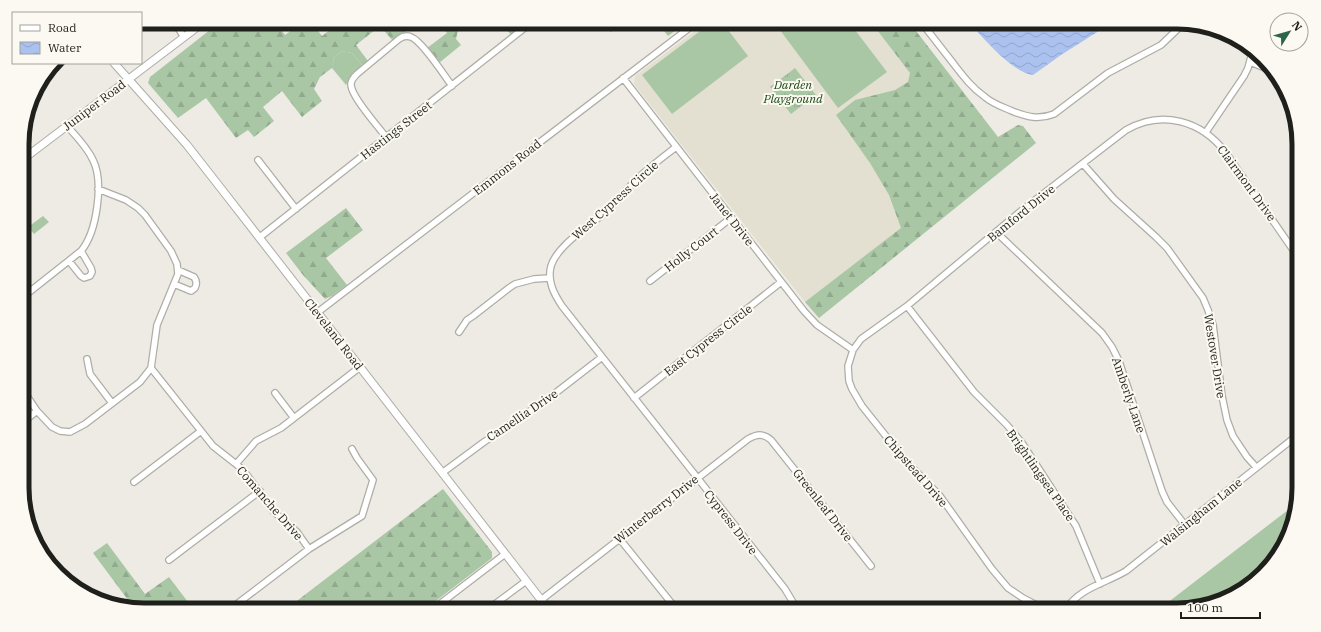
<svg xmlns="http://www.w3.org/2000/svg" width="1321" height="632" font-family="'IBM Plex Serif',serif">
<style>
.built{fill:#e3e0d1}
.grass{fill:#a9c7a4}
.forest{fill:url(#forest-firs)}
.park{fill:url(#park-tufts)}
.water{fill:url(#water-waves)}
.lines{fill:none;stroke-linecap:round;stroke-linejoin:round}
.street-casing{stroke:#aeada6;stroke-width:8}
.secondary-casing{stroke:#aeada6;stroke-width:9}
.street{stroke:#fff;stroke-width:5.5}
.secondary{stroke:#fff;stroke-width:7}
.labels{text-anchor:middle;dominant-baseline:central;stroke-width:4;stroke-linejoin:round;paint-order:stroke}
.park-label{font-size:12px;font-style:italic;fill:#1a4a13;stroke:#fbf9f1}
.street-label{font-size:12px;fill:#1f1f1c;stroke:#fbf9f1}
.rim{fill:none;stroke:#1f1f1c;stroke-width:5}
</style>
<defs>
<pattern id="forest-firs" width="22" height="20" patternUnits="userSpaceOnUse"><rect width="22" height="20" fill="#a9c7a4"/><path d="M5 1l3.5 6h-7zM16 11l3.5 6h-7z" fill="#91aa8d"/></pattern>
<pattern id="park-tufts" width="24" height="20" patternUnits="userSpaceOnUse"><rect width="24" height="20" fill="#a9c7a4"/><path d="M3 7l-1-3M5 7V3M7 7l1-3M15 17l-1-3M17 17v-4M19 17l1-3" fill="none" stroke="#91aa8d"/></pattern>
<pattern id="water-waves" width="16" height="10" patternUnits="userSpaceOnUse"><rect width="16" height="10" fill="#abc1ee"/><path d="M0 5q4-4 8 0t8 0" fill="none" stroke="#93a5cc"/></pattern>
</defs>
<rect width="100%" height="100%" fill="#edebe4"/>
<path class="built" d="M707,22h202l89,115 -179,181 -14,-16 -171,-218 1,-8z"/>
<path class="grass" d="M712,22h10l26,34 -76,58 -30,-39z
M774,22h75l38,50 -49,36z
M342,51l10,2 10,12 -10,9 -6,11 -14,-17 2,-11z
M43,216l6,6 -15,12 -6,-7z
M1288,510l5,6 -3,19 -16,28 -29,26 -60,21h-27z"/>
<path class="forest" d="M220,22h55l10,13 18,-13h8l11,14 18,-14h78l-25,19 -13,-15 -24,19 12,16 -6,4 -10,-12 -10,-2 -8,6 -2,11 -12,9 -6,12 8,12 -20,16 -20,-26 -19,16 11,14 -20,16 -6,-7 -12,8 -30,-40 -28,20 -30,-35 2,-6z
M438,22h31l-11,8 -2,9 5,6 -22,18 -12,-15 20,-15z
M501,22h26l-16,13z
M602,22h23l-14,10z
M657,22h30l-19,14z
M871,22h38l89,115 20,-12 5,1 13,17 -217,175 -14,-16 96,-74 -12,-33 -19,-32 -34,-48 19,-15 40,-10 13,-8 2,-9z
M346,208l17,22 -37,28 21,27 -15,11 -7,3 -22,-24 -17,-22z
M443,489l49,63v6l-68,52h-139z
M107,543l38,51 24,-17 19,25 -11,8h-33l-10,-2 -41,-55z"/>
<path class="park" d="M795,68l21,27 -25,19 -21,-27z"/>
<path class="water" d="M969,22h144l-52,33 -28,20c-20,-2 -51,-38 -64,-53z"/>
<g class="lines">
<defs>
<path id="street" d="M174,22l10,15
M921,22c11,14 22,28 32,41 10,13 19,25 32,34 8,7 18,10 27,14 15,6 27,9 42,3l54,-41 53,-28 23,-22
M1250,62l25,10
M623,78l181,233 13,14 36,25
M1206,132l38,-56 4,-8 4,-15
M387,138c-8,-10 -37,-43 -36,-54 0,-4 3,-7 6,-10l42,-35c4,-3 7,-4 12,-2 11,4 33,38 41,49
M676,147c-14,11 -29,22 -42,35 -9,9 -17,20 -27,29 -17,15 -49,33 -56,55 -4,15 3,28 11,40l223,283 9,15 1,6
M258,160l38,49
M1083,164l31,35 42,38 11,11 36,50 5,12 5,15 9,71 5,24 6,16 14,21 9,10
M996,232l106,101 10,14 7,14 43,130 5,11 18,23
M260,237l272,-215
M69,261l12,15 3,2 6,-2 2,-4 -1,-4 -10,-17
M650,281l81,-63
M174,284l17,7 4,-3c2,-4 2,-7 -1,-11l-16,-7
M23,297l58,-46c16,-19 23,-69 12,-91 -6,-13 -17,-24 -26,-34
M907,306l67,86 33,33 15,18 54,83 24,58
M318,312l379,-290
M459,332l8,-12 6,-4 36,-28 6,-4 19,-5 16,-1
M87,359l3,15 22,29
M151,368l62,78 23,18 8,7 29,40 24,21 12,17
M23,390l14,21 15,16 8,4 10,1 15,-8 55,-42 11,-14 6,-43 21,-51 -1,-10 -6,-13 -26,-36 -7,-7 -12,-8 -28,-11
M275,393l19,25
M634,398l147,-116
M23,422l14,-11
M236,464l20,-23 25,-13 79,-61
M442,473l42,-31 65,-44 53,-41
M134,482l67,-51
M619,538l58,72
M169,560l91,-69
M541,600l207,-161c9,-5 15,-6 23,1l100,126
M229,610l80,-61 53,-33 11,-36 -16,-22 -5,-9
M432,610l73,-56
M487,610l39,-29
M1046,610l-23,-12 -15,-10 -16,-19 -52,-73 -35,-36 -43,-54 -10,-17 -3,-8 -1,-15 5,-16 8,-11 46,-33 114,-95 105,-81c36,-21 76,-9 100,23l72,104
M1065,610c16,-23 39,-26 61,-39l173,-137"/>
<path id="secondary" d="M114,63l73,82 36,46 326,419
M22,160l182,-138"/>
</defs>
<use href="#street" class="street-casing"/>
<use href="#secondary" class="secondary-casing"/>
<use href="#street" class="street"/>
<use href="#secondary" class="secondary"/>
</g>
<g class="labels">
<g class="park-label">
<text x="793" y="84">Darden<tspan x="793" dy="14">Playground</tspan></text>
</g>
<g class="street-label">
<text transform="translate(94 105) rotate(-37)">Juniper Road</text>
<text transform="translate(396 130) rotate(-38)">Hastings Street</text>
<text transform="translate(507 167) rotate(-38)">Emmons Road</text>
<text transform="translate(1247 183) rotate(54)">Clairmont Drive</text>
<text transform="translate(615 200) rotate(-42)">West Cypress Circle</text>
<text transform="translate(1021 213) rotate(-39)">Bamford Drive</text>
<text transform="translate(732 219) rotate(52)">Janet Drive</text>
<text transform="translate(691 249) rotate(-38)">Holly Court</text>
<text transform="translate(334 334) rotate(52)">Cleveland Road</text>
<text transform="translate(708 340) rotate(-38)">East Cypress Circle</text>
<text transform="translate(1215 356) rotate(81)">Westover Drive</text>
<text transform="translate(1129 395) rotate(71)">Amberly Lane</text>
<text transform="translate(522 415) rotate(-34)">Camellia Drive</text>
<text transform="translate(916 471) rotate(49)">Chipstead Drive</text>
<text transform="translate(1041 475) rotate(55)">Brightlingsea Place</text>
<text transform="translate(270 503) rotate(49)">Comanche Drive</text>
<text transform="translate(823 505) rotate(52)">Greenleaf Drive</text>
<text transform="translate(656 509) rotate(-38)">Winterberry Drive</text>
<text transform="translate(1201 512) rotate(-39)">Walsingham Lane</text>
<text transform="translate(731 522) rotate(52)">Cypress Drive</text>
</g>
</g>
<path d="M0 0H1321V632H0ZM144 29H1177A115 115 0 0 1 1292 144V488A115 115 0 0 1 1177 603H144A115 115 0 0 1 29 488V144A115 115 0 0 1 144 29Z" fill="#fbf9f1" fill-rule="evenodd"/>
<path class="rim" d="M144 29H1177A115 115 0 0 1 1292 144V488A115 115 0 0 1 1177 603H144A115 115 0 0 1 29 488V144A115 115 0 0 1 144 29Z"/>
<rect x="12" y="12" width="130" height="52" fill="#fbf9f1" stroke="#a3a29c"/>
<rect x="20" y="25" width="20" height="6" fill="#ffffff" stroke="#a3a29c"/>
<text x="48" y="32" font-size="12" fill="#1f1f1c">Road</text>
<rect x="20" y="42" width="20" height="12" fill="url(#water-waves)" stroke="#a3a29c"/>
<text x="48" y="52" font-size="12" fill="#1f1f1c">Water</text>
<g transform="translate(1289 32) rotate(53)"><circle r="19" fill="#fbf9f1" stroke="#a3a29c"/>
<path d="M0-3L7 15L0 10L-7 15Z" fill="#2d654c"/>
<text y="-6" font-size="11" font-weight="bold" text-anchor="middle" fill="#1f1f1c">N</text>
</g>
<path d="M1181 612v6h79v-6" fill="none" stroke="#1f1f1c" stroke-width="2"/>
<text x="1187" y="612" font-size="12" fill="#1f1f1c" stroke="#fbf9f1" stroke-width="3" paint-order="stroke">100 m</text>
</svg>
